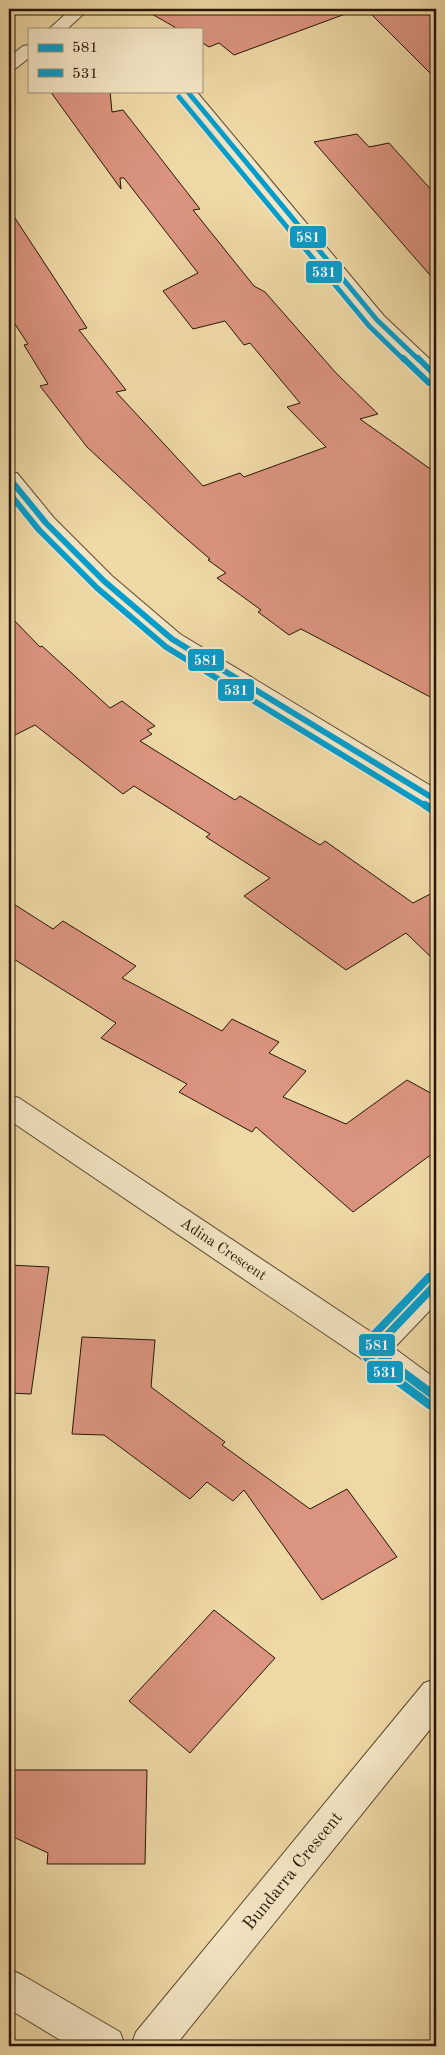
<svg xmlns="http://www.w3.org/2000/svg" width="445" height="2055" font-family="'Old Standard TT',serif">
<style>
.building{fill:#db947f;stroke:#271505}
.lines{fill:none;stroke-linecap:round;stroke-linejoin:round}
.minor-casing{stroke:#59462d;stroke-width:2}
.minor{fill:#f4e6c5;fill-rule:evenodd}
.bus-1-far3-casing{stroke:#f4e6c5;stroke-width:8}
.bus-1-far2-casing{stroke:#f4e6c5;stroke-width:9}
.bus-1-far1-casing{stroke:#f4e6c5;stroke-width:11}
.bus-1-casing{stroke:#f4e6c5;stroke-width:13}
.bus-2-far3-casing{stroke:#f4e6c5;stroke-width:8}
.bus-2-far2-casing{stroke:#f4e6c5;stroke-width:9}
.bus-2-far1-casing{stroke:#f4e6c5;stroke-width:11}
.bus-2-casing{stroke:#f4e6c5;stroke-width:13}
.bus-1-far3{stroke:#069dcc;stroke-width:5}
.bus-1-far2{stroke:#069dcc;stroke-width:6}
.bus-1-far1{stroke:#069dcc;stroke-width:8}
.bus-1{stroke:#069dcc;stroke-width:9}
.bus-2-far3{stroke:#069dcc;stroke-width:5}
.bus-2-far2{stroke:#069dcc;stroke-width:6}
.bus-2-far1{stroke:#069dcc;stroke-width:8}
.bus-2{stroke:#069dcc;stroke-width:9}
.labels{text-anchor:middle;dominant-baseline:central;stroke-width:4;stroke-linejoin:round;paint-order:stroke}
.street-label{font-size:15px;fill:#271505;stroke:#f4e6c5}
.near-street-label{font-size:18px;fill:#271505;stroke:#f4e6c5}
.line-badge{stroke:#f4e6c5;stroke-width:2}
.badge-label{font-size:14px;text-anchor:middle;font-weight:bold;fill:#fff}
</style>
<rect width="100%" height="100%" fill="#eed8a6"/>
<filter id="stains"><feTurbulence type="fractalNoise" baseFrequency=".004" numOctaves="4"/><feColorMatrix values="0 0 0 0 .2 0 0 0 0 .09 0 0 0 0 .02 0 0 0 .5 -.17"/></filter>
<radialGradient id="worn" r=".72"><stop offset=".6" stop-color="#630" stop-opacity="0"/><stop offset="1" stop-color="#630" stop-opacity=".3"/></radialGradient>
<path class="building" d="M143,9h204l1,4 -114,42 -15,-12 -10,4 -8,-5v-13h-23z
M366,9h70v70z
M50,91h60l2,21 11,-2 77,99 -7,1 61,76 11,6 71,81 42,41 -18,5 76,54v227l-135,-71 -12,6 -31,-23 3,-2 -44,-32 9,-5 -18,-13 2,-1 -36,-31 -87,-81 -47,-61 8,-2 -24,-39 4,-1 -19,-29v-106l78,119 -8,2 47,60 -10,2 87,94 37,-13 4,4 82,-30 -39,-40 13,-4 -50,-60 -6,2 -19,-24 -32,8 -30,-38 35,-18 -74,-95h-4l1,11z
M357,134l12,13 20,-4 47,52v87l-122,-140z
M9,615l31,32 2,-1 68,62 12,-7 33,25 -8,4 5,4 -12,7 95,59 5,-4 80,49 5,-4 88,62 23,-12v71l-30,-29 -60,37 -102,-74 26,-18 -64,-41 4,-3 -76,-48 -11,8 -88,-69 -26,13z
M9,901l44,28 10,-8 73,45 -14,12 100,53 10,-12 47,23 -10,11 37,18 -23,26 63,27 61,-44 29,16v55l-83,61 -97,-85 -4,5 -73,-40 8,-8 -86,-46 15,-15 -107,-67z
M9,1265l40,2 -18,127 -22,-1z
M82,1337l73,3 -4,47 74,55 -3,3 88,64 37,-20 50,68 -75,43 -78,-110 -11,11 -26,-19 -17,17 -86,-64 -32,-1z
M214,1610l61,48 -85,95 -61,-52z
M9,1770h138l-2,94h-98l1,-11 -39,-18z"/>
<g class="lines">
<defs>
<path id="minor" d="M71,9h18l-22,20h-18z
M29,45v13l-14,11 -6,1v-13l14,-11z
M179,91h17l188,225 52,49v17l-7,-2 -59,-56z
M9,472l8,1 37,45 58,58 68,58 256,155v19l-9,-2 -263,-162 -68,-58 -58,-58 -29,-36z
M9,1095l10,3 352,234 54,-57 11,-3v32l-42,44 42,31v31l-11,-3 -63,-48 -353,-239z
M436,1679v43l-261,324h-44l5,-14 288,-349z
M9,1969l13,6 98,57 5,14h-55l-61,-37z"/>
</defs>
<use href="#minor" class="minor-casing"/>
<use href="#minor" class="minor"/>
<defs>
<path id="bus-1-far3" d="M187,91l190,229 42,40"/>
<path id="bus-1-far2" d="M418,358l18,18
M9,478l37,45 58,58 68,58 264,161"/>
<path id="bus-1-far1" d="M391,1363l-18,-13 63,-66"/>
<path id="bus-1" d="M389,1362l47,35"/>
<path id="bus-2-far3" d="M179,97l190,229 35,34"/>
<path id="bus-2-far2" d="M403,358l26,25
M9,493l30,37 58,58 69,59 261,160"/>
<path id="bus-2-far1" d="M425,805l6,4
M374,1363l-7,-5 -4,-8 3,-7 63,-66"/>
<path id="bus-2" d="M372,1362l58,43"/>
</defs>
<use href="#bus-1-far3" class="bus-1-far3-casing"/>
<use href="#bus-1-far2" class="bus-1-far2-casing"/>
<use href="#bus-1-far1" class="bus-1-far1-casing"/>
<use href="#bus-1" class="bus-1-casing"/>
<use href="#bus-2-far3" class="bus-2-far3-casing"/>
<use href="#bus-2-far2" class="bus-2-far2-casing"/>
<use href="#bus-2-far1" class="bus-2-far1-casing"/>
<use href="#bus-2" class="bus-2-casing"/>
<use href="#bus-1-far3" class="bus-1-far3"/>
<use href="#bus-1-far2" class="bus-1-far2"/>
<use href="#bus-1-far1" class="bus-1-far1"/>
<use href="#bus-1" class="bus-1"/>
<use href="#bus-2-far3" class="bus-2-far3"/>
<use href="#bus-2-far2" class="bus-2-far2"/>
<use href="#bus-2-far1" class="bus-2-far1"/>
<use href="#bus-2" class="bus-2"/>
</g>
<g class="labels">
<g class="street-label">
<text transform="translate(223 1250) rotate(34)">Adina Crescent</text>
</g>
<g class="near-street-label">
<text transform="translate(293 1871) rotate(-51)">Bundarra Crescent</text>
</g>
</g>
<g class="line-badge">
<rect x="289" y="225" width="38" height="24" rx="5" fill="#069dcc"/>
<rect x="305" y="260" width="38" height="24" rx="5" fill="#069dcc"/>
<rect x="187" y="648" width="38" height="24" rx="5" fill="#069dcc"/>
<rect x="217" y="678" width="38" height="24" rx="5" fill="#069dcc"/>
<rect x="358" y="1333" width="38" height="24" rx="5" fill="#069dcc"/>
<rect x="366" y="1360" width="38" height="24" rx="5" fill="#069dcc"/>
</g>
<g class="badge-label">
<text x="308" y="242">581</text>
<text x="324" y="277">531</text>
<text x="206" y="665">581</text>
<text x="236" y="695">531</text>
<text x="377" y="1350">581</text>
<text x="385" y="1377">531</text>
</g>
<rect width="445" height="2055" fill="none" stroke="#eed8a6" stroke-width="30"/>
<rect x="10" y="10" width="425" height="2035" fill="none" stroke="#271505" stroke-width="2.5"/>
<rect x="15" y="15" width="415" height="2025" fill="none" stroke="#271505"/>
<rect x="28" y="28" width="175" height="65" fill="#f4e6c5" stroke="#a29278"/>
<rect x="38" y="44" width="25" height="8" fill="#069dcc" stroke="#a29278"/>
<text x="72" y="52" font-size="15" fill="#271505">581</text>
<rect x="38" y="69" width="25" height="8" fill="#069dcc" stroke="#a29278"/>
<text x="72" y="78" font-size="15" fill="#271505">531</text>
<rect width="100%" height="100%" filter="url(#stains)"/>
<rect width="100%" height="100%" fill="url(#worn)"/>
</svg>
